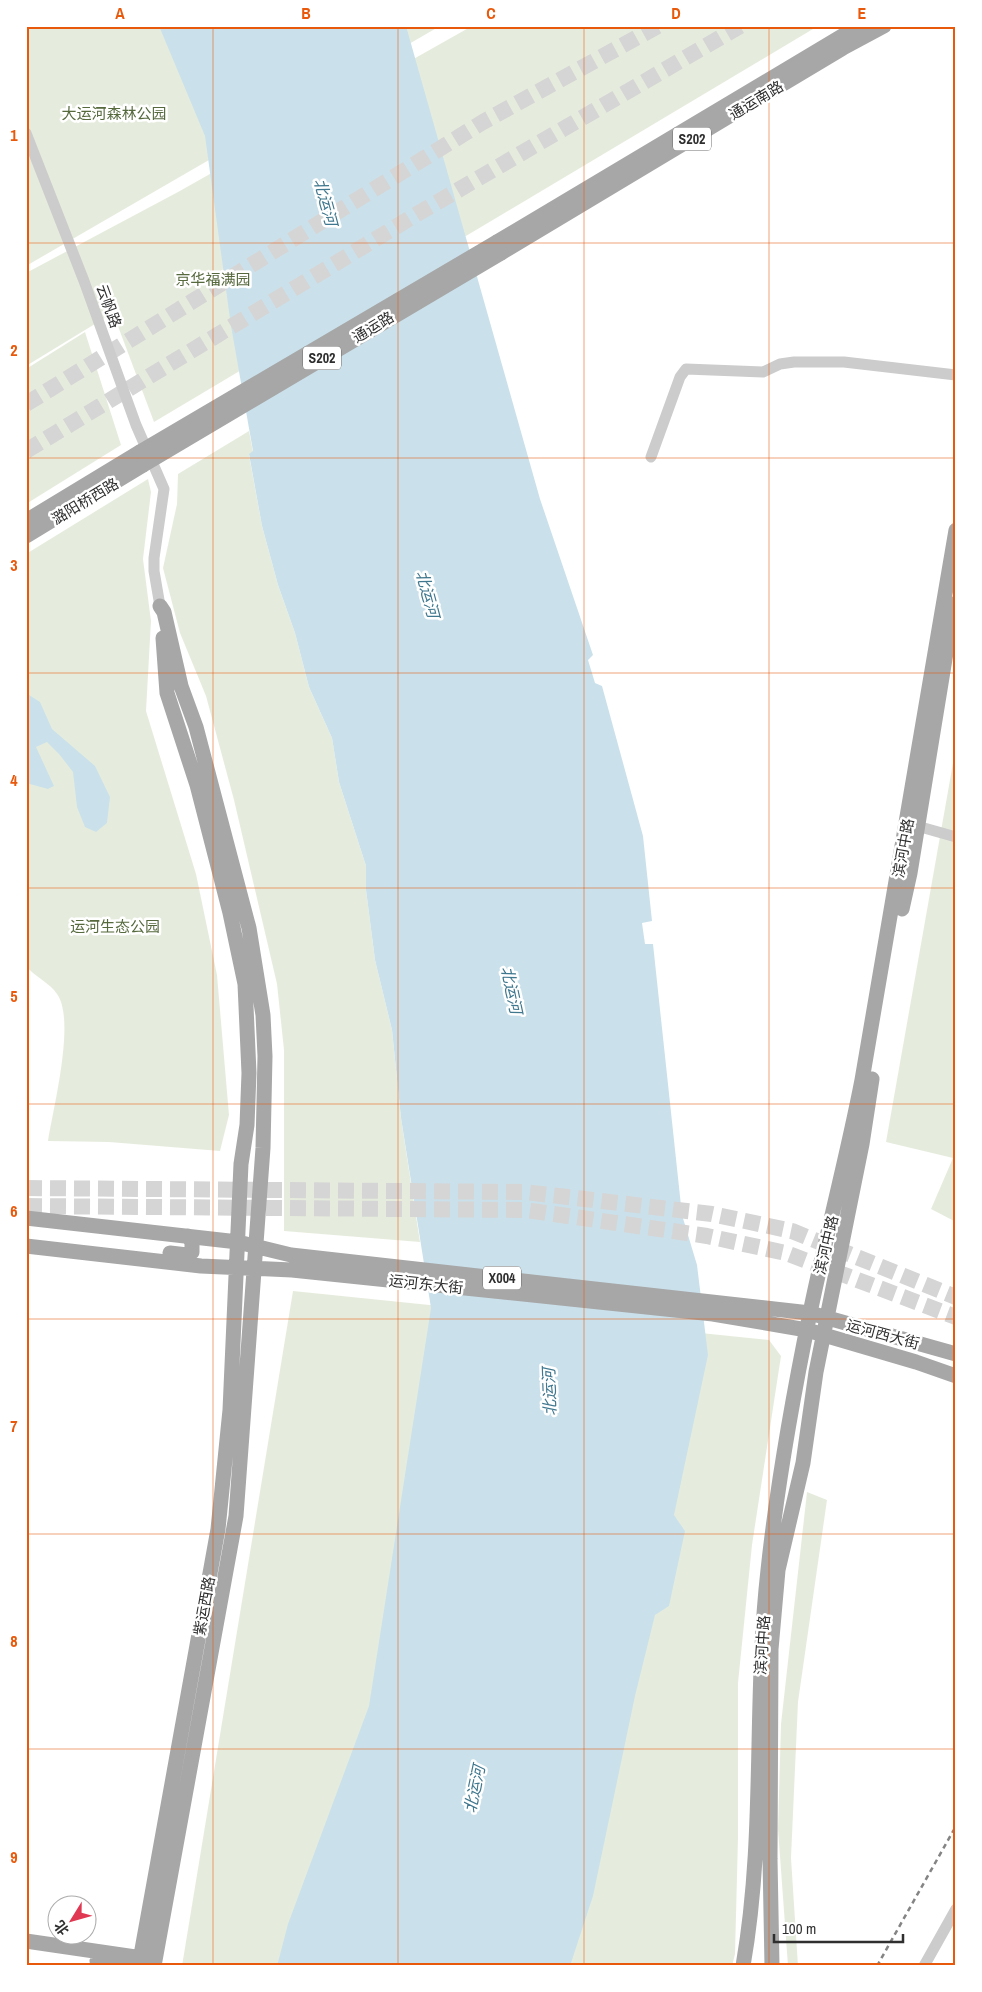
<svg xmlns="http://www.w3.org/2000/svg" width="982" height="1992" font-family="'Archivo Narrow','Noto Sans SC',sans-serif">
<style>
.green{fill:#e6ecdd}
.water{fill:#cae1eb}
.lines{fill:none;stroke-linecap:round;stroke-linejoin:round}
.highway-tunnel{stroke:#d5d5d5;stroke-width:16;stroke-dasharray:16 8;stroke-linecap:butt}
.minor{stroke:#ccc;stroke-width:11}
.major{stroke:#a7a7a7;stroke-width:15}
.rail{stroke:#848484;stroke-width:2.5;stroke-dasharray:5 4;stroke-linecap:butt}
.major-bridge{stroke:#a7a7a7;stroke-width:15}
.grid{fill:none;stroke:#e8590c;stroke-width:1;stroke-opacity:0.55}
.labels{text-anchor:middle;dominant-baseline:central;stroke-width:5;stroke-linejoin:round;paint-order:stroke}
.shield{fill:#fff;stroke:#6d6d6d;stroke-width:1}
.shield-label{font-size:14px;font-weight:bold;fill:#2f2f2f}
.street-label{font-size:15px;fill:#2f2f2f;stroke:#fff}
.park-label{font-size:15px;fill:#56693d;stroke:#fff}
.water-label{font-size:16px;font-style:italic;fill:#3f778e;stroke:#fff}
.neatline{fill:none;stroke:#e8590c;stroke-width:2}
.grid-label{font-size:16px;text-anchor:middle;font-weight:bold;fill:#e8590c}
</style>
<rect width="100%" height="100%" fill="#fff"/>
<path class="green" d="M26,26h414l-414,240z
M472,26h346l-664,396 -41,-109 -87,53v-93l152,-81z
M85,332l36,113 -95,59v-135z
M249,431l4,21 -4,3 13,71 16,59 17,48 14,54 23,51 7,44 27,84v24l9,70 17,70 9,88 19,124 -136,-11v-181l-7,-66 -43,-184 -28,-104 -26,-63 -17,-65 14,-64 1,-30z
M148,479l3,13 -8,67 8,62 -5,90 50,163 21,101 12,140 -9,36 -111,-9 -61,-1c5,-32 28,-121 9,-147 -7,-11 -22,-17 -31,-28v-412z
M956,746v476l-25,-13 22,-51 -67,-16z
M293,1291l476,49 12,16 -29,189 -14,138v155l-3,116 -3,12h-550z
M807,1492l20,8 -29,202 -7,156 7,108h-10l-10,-137 3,-105z"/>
<path class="water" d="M159,26h247l134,473 53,156 -5,5 7,23 7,3 41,150 9,85 -10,2 3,21h8l29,271 15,50 11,90 -34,160 11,16 -16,75 -14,9 -20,81 -42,200 -23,70h-293l11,-42 81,-218 62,-398 -30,-190 -9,-88 -17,-70 -9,-70v-24l-27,-84 -7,-44 -23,-51 -14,-54 -17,-48 -16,-59 -13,-72 4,-3 -22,-125 -26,-190z
M26,693l14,9 12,27 43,37 15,31 -3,26 -11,9 -11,-5 -8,-20 -4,-35 -14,-18 -12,-12 -11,5 18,39 -6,3 -22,-6z"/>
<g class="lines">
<path class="highway-tunnel" d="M26,404l457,-282 175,-96
M26,451l391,-237 323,-188
M26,1188l499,4 187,22 80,17 164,66
M26,1206l500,4 181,26 79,17 170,64"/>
<path class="minor" d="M26,133l58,148 52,144 28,64 -10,69v13l6,35
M651,457l29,-80 6,-8 77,3 17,-8 14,-2h50l112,13
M917,826l39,11
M924,1966l32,-57"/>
<path class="major" d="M497,242l362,-216
M501,253l342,-205 41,-22
M26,521l114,-69
M26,536l117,-71
M902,909l8,-36 44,-269
M26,1218l212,24 53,13 519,58 146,41
M26,1246l175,20 91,4 421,44 94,16 109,32 40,14
M170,1253l17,2 5,-3v-10l-4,-6
M26,1941l123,18
M97,1961l31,5
M139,1966l79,-437 12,-119 11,-246 6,-39 2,-52 -4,-89 -15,-71 -33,-128 -30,-92 -4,-55
M154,1966l82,-450 27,-368 2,-92 -2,-41 -14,-87 -53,-201 -15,-41 -17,-74 -4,-6
M743,1966c23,-131 10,-264 25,-396 9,-84 25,-174 42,-257 16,-78 37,-155 52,-233l94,-550
M772,1966l-2,-107 1,-210 7,-79 25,-107 13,-91 46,-228 10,-65"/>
<path class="rail" d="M877,1966l79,-140"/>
<path class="major-bridge" d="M140,452l357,-210
M143,465l358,-212"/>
</g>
<path class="grid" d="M213,26v1940M398,26v1940M584,26v1940M769,26v1940M26,243h930M26,458h930M26,673h930M26,888h930M26,1104h930M26,1319h930M26,1534h930M26,1749h930"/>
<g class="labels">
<g class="shield">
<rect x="673" y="127.5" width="38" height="23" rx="4"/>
<rect x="303" y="346.5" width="38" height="23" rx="4"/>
<rect x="483" y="1266.5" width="38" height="23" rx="4"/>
</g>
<g class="shield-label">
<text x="692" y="139">S202</text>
<text x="322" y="358">S202</text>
<text x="502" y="1278">X004</text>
</g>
<g class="street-label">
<text transform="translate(756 100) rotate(-31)">通运南路</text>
<text transform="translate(109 306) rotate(70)">云帆路</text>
<text transform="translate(373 327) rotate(-31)">通运路</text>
<text transform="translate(85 501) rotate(-31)">潞阳桥西路</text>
<text transform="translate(903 848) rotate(-80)">滨河中路</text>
<text transform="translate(826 1245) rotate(-77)">滨河中路</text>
<text transform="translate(426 1284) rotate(6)">运河东大街</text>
<text transform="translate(883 1334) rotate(15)">运河西大街</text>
<text transform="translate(204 1606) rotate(-80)">紫运西路</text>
<text transform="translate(762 1645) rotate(-86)">滨河中路</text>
</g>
<g class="park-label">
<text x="114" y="113">大运河森林公园</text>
<text x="213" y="279">京华福满园</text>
<text x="115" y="926">运河生态公园</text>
</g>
<g class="water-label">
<text transform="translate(326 202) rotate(75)">北运河</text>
<text transform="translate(428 594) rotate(75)">北运河</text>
<text transform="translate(512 990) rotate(78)">北运河</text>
<text transform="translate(549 1392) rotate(-92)">北运河</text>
<text transform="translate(474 1789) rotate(-78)">北运河</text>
</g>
</g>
<rect width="982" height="1992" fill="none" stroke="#ffffff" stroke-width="55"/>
<g transform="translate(72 1920) rotate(233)"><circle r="24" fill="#ffffff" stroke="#acacac"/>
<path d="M0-4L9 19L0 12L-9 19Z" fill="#e03752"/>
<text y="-8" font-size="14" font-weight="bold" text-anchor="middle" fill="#2f2f2f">北</text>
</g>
<path d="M774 1934v8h129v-8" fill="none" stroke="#2f2f2f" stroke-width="2.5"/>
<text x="782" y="1934" font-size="15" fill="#2f2f2f" stroke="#ffffff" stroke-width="4" paint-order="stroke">100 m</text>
<rect x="28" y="28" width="926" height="1936" class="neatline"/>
<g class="grid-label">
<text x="120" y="19">A</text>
<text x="306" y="19">B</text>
<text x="491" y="19">C</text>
<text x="676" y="19">D</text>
<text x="862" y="19">E</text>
<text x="14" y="141">1</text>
<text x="14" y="356">2</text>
<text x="14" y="571">3</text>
<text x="14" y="786">4</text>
<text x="14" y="1002">5</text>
<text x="14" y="1217">6</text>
<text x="14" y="1432">7</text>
<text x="14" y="1647">8</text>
<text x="14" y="1863">9</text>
</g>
</svg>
